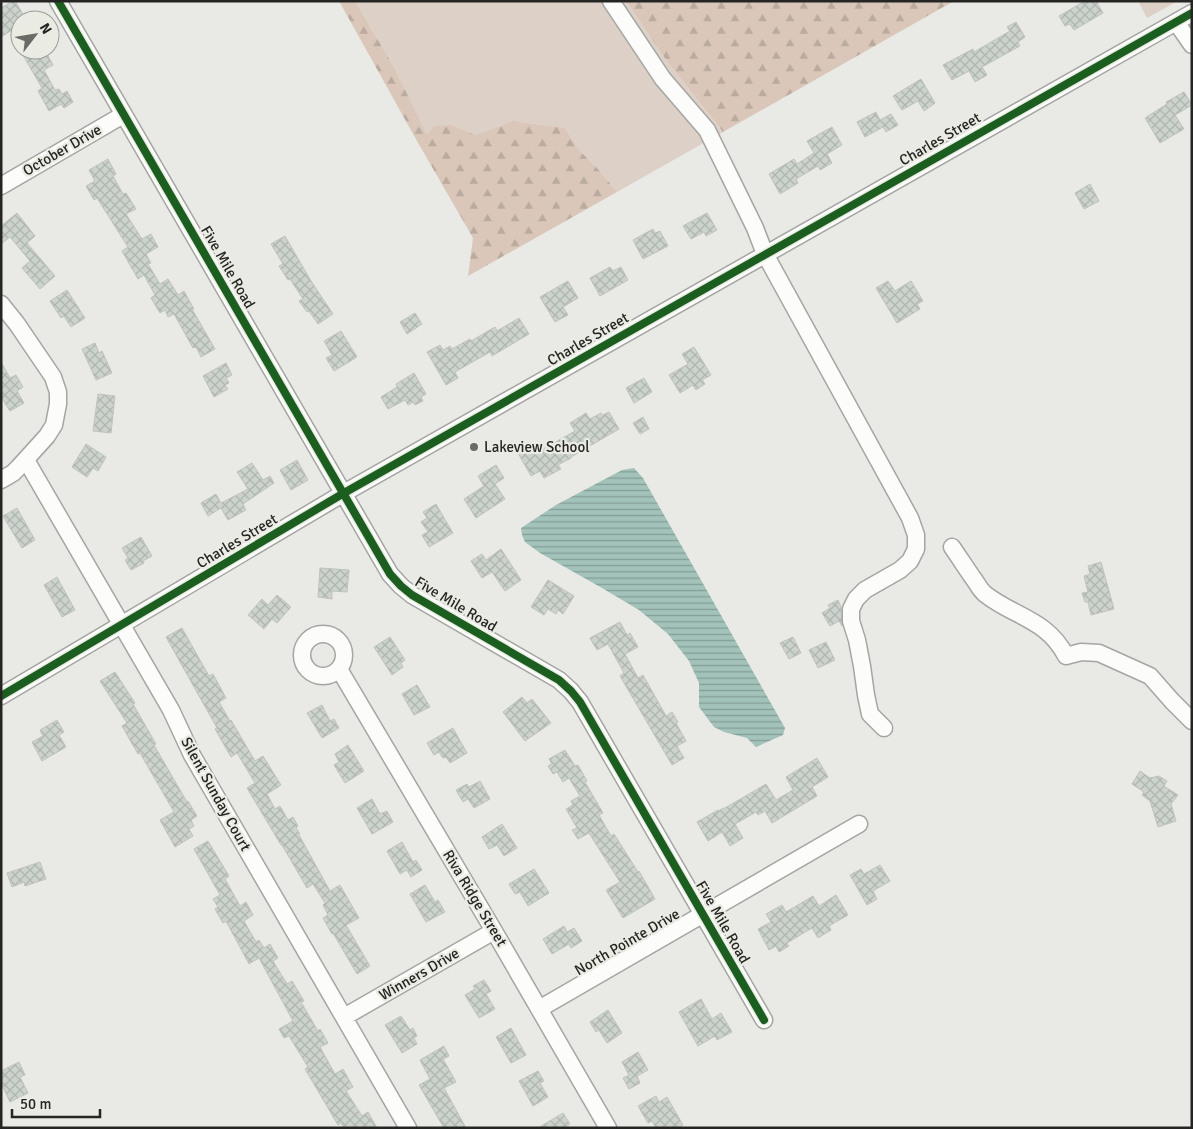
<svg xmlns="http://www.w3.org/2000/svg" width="1193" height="1129" font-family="Signika,sans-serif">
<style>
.green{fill:#dcd0c7}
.forest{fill:url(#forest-firs)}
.water{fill:url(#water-rules)}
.building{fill:url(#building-cross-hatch);stroke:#c1c2c0}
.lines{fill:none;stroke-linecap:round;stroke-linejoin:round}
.minor-casing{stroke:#a5a6a3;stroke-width:19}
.minor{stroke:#fcfcfb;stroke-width:16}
.cycleway-casing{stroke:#eaece4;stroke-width:11}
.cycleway{stroke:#1b5e20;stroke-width:8}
.poi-dot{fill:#6a6b67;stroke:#eaece4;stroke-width:2}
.labels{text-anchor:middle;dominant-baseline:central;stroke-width:4.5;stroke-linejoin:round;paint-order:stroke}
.street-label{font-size:15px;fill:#252623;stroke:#eaece4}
.poi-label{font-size:15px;fill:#252623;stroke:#eaece4;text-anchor:start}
</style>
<defs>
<pattern id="forest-firs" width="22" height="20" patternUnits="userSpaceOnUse" patternTransform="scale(1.25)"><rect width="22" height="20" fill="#dac7b9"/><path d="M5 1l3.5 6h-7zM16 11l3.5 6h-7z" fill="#bbab9f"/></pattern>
<pattern id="water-rules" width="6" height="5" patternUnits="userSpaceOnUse" patternTransform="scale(1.25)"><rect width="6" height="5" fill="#a2c2ba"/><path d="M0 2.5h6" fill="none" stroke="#849d97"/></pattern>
<pattern id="building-cross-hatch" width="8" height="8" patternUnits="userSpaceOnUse" patternTransform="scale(1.25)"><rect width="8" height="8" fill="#ccd3cc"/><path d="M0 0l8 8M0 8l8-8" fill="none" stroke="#afb5af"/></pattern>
</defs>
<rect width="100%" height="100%" fill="#e9eae6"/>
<path class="green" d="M355,1h271l40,59 57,72 -106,60 -19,-23 -19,-19 -14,-22 -52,-7 -37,14 -24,-10 -25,11 -33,-69z
M1138,1h40l-31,17z"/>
<path class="forest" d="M339,1h16l39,66 33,68 7,-9 18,-1 24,10 37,-14 52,7 14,22 19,19 19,23 -149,84 5,-38 -56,-97z
M626,1h328l-231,131 -57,-72z"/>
<path class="water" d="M634,468l9,10 142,250 -2,7 -27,12 -9,-9 -23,-6 -10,-5 -15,-20v-24l-10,-22 -21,-27 -29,-24 -37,-22 -62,-35 -15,-11 -3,-7 -1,-7 35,-23 66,-35z"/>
<path class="building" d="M13,1h2l8,13 -3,2v9l-19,12v-29z
M1085,1h11l7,12 -29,17 -4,-6 -5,2 -6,-10z
M1016,22l9,15 -7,5 2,4 -38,21 5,8 -12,7 -6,-11 -17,9 -9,-15 30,-16 1,3 36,-21 -3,-4z
M20,50h19l4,7 4,-3 6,11 -9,5 11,20 4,-1 3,5 5,-3 6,11 -9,6 -3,-4 -12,7 -11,-20 4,-3z
M921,79l14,24 -11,8 -6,-10 -16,9 -9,-14z
M1184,92l8,13 -17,10 9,14 -24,14 -15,-25 22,-14 -1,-2z
M876,112l4,8 11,-6 7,11 -12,7 -3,-5 -18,10 -8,-15z
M832,127l10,18 -15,9 5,9 -12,7 -2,-4 -22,13 2,4 -18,11 -11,-20 25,-15 3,5 17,-11 -7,-12z
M108,159l8,15 -3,2 10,18 3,-1 10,16 -10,5 16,25 9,-5 7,13 -12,7 5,9 -3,1 12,20 8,-5 10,16 6,-4 10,18h-2l23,40 -14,8 -5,-10 -3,1 -19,-34 -6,3 -3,-7 -5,3 -9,-15 4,-3 -11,-20 -6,4 -16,-28 6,-4 -31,-49 -3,2 -8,-14 9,-5 -6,-11z
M1090,184l9,17 -15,8 -9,-16z
M17,213l18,23 -8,7 28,33 -15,13 -18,-21 8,-7 -20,-24 -9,7v-18z
M707,213l10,17 -11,6 -2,-4 -13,7 -8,-13z
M653,229l2,4 5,-2 8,15 -25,13 -10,-19z
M285,236l26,45 22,33 -15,10 -9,-13 -2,1 -8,-11 4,-2 -13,-20 -2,1 -9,-14 4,-2 -12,-20z
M610,267l3,4 8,-4 7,13 -28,16 -10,-18z
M568,281l10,17 -15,9 5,8 -13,7 -15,-25z
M888,281l7,10 16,-10 12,20 -6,3 3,5 -23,14 -21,-35z
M67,290l18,28 -14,9 -7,-11 -3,2 -11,-17z
M415,313l7,11 -15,10 -7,-12z
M519,318l10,16 -37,22 -2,-4 -35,20 3,6 -12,7 -19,-33 13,-7 3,5 7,-4 2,3 18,-10 1,2 24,-14 2,4z
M341,331l16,26 -23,14 -8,-13 6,-3 -8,-14z
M95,343l4,10 3,-2 10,22 -16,7 -14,-31z
M694,347l17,28 -9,5 3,4 -9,6 -3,-5 -13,8 -11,-18 19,-11 -6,-10z
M1,362l9,16 6,-3 7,12 -6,4 7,12 -14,8 -9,-14z
M226,363l6,12 -6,3 3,5 -4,2 3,4 -14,8 -11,-21z
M414,373l12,21 -5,3 2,4 -8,4 -2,-3 -5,3 -3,-5 -17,9 -7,-12 16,-10 -1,-3z
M644,378l8,14 -18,11 -8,-15z
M98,394l17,2 -4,37 -18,-2z
M609,412l10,17 -48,28v1l-13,7 3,4 -17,9 -4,-7 -9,5 -13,-23 16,-9 4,8 37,-21 -5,-8 16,-10 4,6 11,-6 2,2z
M643,417l6,12 -9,5 -7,-11z
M86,444l20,13 -8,14 -5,-3 -6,9 -15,-10z
M297,460l11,20 -17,10 -11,-20z
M252,463l11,17 7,-4 4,7 -31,21 3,6 -18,10 -7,-12 -13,8 -7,-13 15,-9 5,9 27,-14 -11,-17z
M496,465l8,13 -9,6 10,15 -29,19 -12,-19 20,-13 -6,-10z
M436,504l17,29 -24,14 -7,-12 6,-3 -7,-10 6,-4 -4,-6z
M17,508l18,32 -13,8 -19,-32z
M141,537l11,19 -9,5 1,2 -13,7 -6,-10 3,-2 -6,-10z
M501,549l20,31 -16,11 -13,-19 -10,6 -11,-17 11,-7 4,6z
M1101,562l13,47 -23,6 -3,-13h-3l-3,-9 6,-1 -4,-16 6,-2 -2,-8z
M320,568l29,2 -2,22 -15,-1v8l-14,-2z
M57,577l18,33 -13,7 -18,-32z
M548,580l26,16 -11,18 -5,-4 -2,4 -8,-5 -4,6 -13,-8z
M277,595l14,12 -14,16 -5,-4 -8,10 -16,-14 14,-16 6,6z
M838,600l3,7 1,19 -3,-5 -9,5 -8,-13 8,-5 -2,-3z
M620,622l7,13 3,-2 8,14 -13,7 13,24 5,-3 23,41 6,-4 6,10 -2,1 10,18 -9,5 7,12 -12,7 -52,-89 4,-3 -16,-29 -11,6 -7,-12z
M182,628l27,48 4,-2 13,24 -7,4 11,19 1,-1 24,41 8,-5 18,29 -14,9 8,15 5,-3 8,14 5,-3 5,9 -2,2 4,6 -1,1 31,56 10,-6 19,33 -13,7 24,41 -13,8 -24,-41 -1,1 -9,-16 5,-3 -5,-10 2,-2 -12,-19 -6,4 -25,-43h-1l-34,-57 8,-5 -18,-30 -6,4 -16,-28 2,-1 -51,-91z
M390,637l15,23 -4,3 2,4 -11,8 -18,-28z
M793,637l8,16 -12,6 -9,-16z
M826,642l9,18 -17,8 -9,-18z
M115,672l20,31 -2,1 23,40 -2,1 33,57 1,-1 9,15 -6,4 3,6 -5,3 4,7 -18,11 -15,-27 14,-8 -34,-59 -2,1 -16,-28 5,-3 -27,-42z
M417,685l13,22 -16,8 -12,-21z
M522,697l5,6 5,-4 19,24 -26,18 -22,-29z
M322,705l8,16 4,-2 5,9 -17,10 -15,-25z
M57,720l7,12 -5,3 7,12 -24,14 -10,-19 11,-6 -3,-6z
M453,728l14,25 -17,10 -4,-6 -3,1 -4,-6 -5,3 -7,-12z
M348,745l16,26 -19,12 -11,-18 5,-3 -4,-8z
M565,750l10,16 3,-1 9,16 -2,1 18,31 -4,2 12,21 3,-2 24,38 1,-1 16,28 -32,19 -17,-28 14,-8 -31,-49 -11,6 -6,-9 5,-2 -11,-19 7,-4 -2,-4 9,-5 -11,-18 -6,4 -6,-10 -4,2 -5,-8 4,-2 -3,-5z
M817,758l11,19 -16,10 5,9 -45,27 -7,-12 -7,4 -2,-3 -21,12 8,14 -13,8 -8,-14 -14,9 -11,-19 21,-12v1l6,-3h1l41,-24 10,16 17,-10 -7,-13z
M1140,771l10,7 9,-2 8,5 -3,5 14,9 -7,9 5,17 -18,6 -8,-26 -8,-6 2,-3 -12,-8z
M480,781l10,18 -16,9 -6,-9 -5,3 -7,-12 11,-6 2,3z
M372,799l8,15 7,-3 6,11 -21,12 -15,-26z
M502,824l15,24 -13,8 -7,-11 -8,4 -7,-12z
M208,841l21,35 -4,3 15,27 6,-4 7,13 -9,6 12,21 3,-2 5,8 6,-4 8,14 -5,3 14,23 5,-3 12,20 -3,1 17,29 2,-2 8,14 -8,4 15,27 8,-5 10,18 -7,4 16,25 6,-4 9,16h-33l-3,-5 -3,2 -33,-56 3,-2 -19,-31 -5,2 -5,-9 14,-8 -34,-63 -10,6 -23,-43 -3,2 -8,-14 3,-2 -5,-8 7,-4 -26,-46z
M402,842l11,20 3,-2 6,10 -11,7 -4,-7 -7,4 -13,-23z
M40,862l6,17 -21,7 -1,-4 -12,5 -5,-14z
M880,865l10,16 -17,10 4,8 -10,6 -17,-30 11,-6 3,5z
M534,869l15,24 -21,13 -8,-14 -5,2 -6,-10z
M425,885l10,17 3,-2 7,12 -19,10 -16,-28z
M836,895l12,20 -19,11 2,4 -13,8 -6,-10 -25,15 2,3 -10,6 -3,-6 -7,4 -11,-21 13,-7 -5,-8 16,-9 4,7 27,-16 6,10z
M564,926l3,6 7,-4 8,13 -11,7 -2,-4 -17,10 -9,-15z
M484,980l7,11 -5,3 9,15 -16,9 -14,-23 10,-6 -2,-3z
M701,999l11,20 9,-6 11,19 -15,8 -2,-4 -17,10 -19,-34z
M608,1010l14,23 -15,10 -8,-13 -3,2 -6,-10z
M401,1016l9,14 3,-2 4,8 -3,2 3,6 -15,9 -17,-28z
M511,1028l15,27 -15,8 -15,-26z
M444,1046l5,10 -6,3 13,23 -12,6 22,40h-22l-25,-43 11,-6 -10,-19z
M638,1052l10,18 -11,6 3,7 -11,6 -6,-11 6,-3 -7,-13z
M19,1062l6,13 -5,2 8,16 -18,9 -9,-19v-12z
M538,1071l6,10 -4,2 8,14 -15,9 -14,-25z
M656,1096l3,6 8,-5 16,28 -6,3h-21l-4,-7 -4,2 -10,-17z
M563,1113l7,11 -6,4h-26z"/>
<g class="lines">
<defs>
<path id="minor" d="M58,1l332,573 11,12 11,9 147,85 12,11 9,11 184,318
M611,1l52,78 44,51 48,98 10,26 145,264 6,17v14l-6,12 -10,9 -35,20 -9,9 -5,10v12l6,19 5,26 4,29 4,19 14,14
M1176,22l16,23
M1,186l122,-71
M1,304l16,20 36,53 5,15v12l-4,21 -7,11 -29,32 -5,5 -12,7
M26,460l145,250 21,45 216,373
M952,547c7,10 14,21 21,31 4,5 7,12 12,16 29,23 62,25 81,62l15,-4 18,1 51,23 22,25 20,20
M302 655a21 21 0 1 1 42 0a21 21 0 1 1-42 0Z
M339,669l155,262 114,197
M1,696l343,-203 848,-480
M539,1009l320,-185
M344,1017l150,-86"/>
</defs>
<use href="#minor" class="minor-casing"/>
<use href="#minor" class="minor"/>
<defs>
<path id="cycleway" d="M58,1l332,573 11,12 11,9 147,85 12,11 9,11 184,318
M1,696l343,-203 848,-480"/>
</defs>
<use href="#cycleway" class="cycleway-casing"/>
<use href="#cycleway" class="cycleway"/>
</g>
<circle class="poi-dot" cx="474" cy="447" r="5"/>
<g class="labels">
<g class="street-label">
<text transform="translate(940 139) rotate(-30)">Charles Street</text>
<text transform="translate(62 150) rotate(-30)">October Drive</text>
<text transform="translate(228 267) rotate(60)">Five Mile Road</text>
<text transform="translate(588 339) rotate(-30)">Charles Street</text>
<text transform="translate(237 541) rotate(-31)">Charles Street</text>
<text transform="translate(456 604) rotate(31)">Five Mile Road</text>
<text transform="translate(216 794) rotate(61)">Silent Sunday Court</text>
<text transform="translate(475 898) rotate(59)">Riva Ridge Street</text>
<text transform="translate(723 922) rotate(60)">Five Mile Road</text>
<text transform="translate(627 942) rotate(-30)">North Pointe Drive</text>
<text transform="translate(419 974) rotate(-30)">Winners Drive</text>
</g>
<g class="poi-label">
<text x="484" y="447">Lakeview School</text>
</g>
</g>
<rect width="1193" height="1129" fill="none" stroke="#252623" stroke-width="5"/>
<g transform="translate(35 35) rotate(59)"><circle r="24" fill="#eaece4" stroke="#9b9d97"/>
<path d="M0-4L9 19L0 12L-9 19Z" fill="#6a6b67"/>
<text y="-8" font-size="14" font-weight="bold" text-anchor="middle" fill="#252623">N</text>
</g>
<path d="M12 1109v8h88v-8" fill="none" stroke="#252623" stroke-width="2.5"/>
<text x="20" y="1109" font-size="15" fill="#252623" stroke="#eaece4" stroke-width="4" paint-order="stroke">50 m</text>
</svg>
